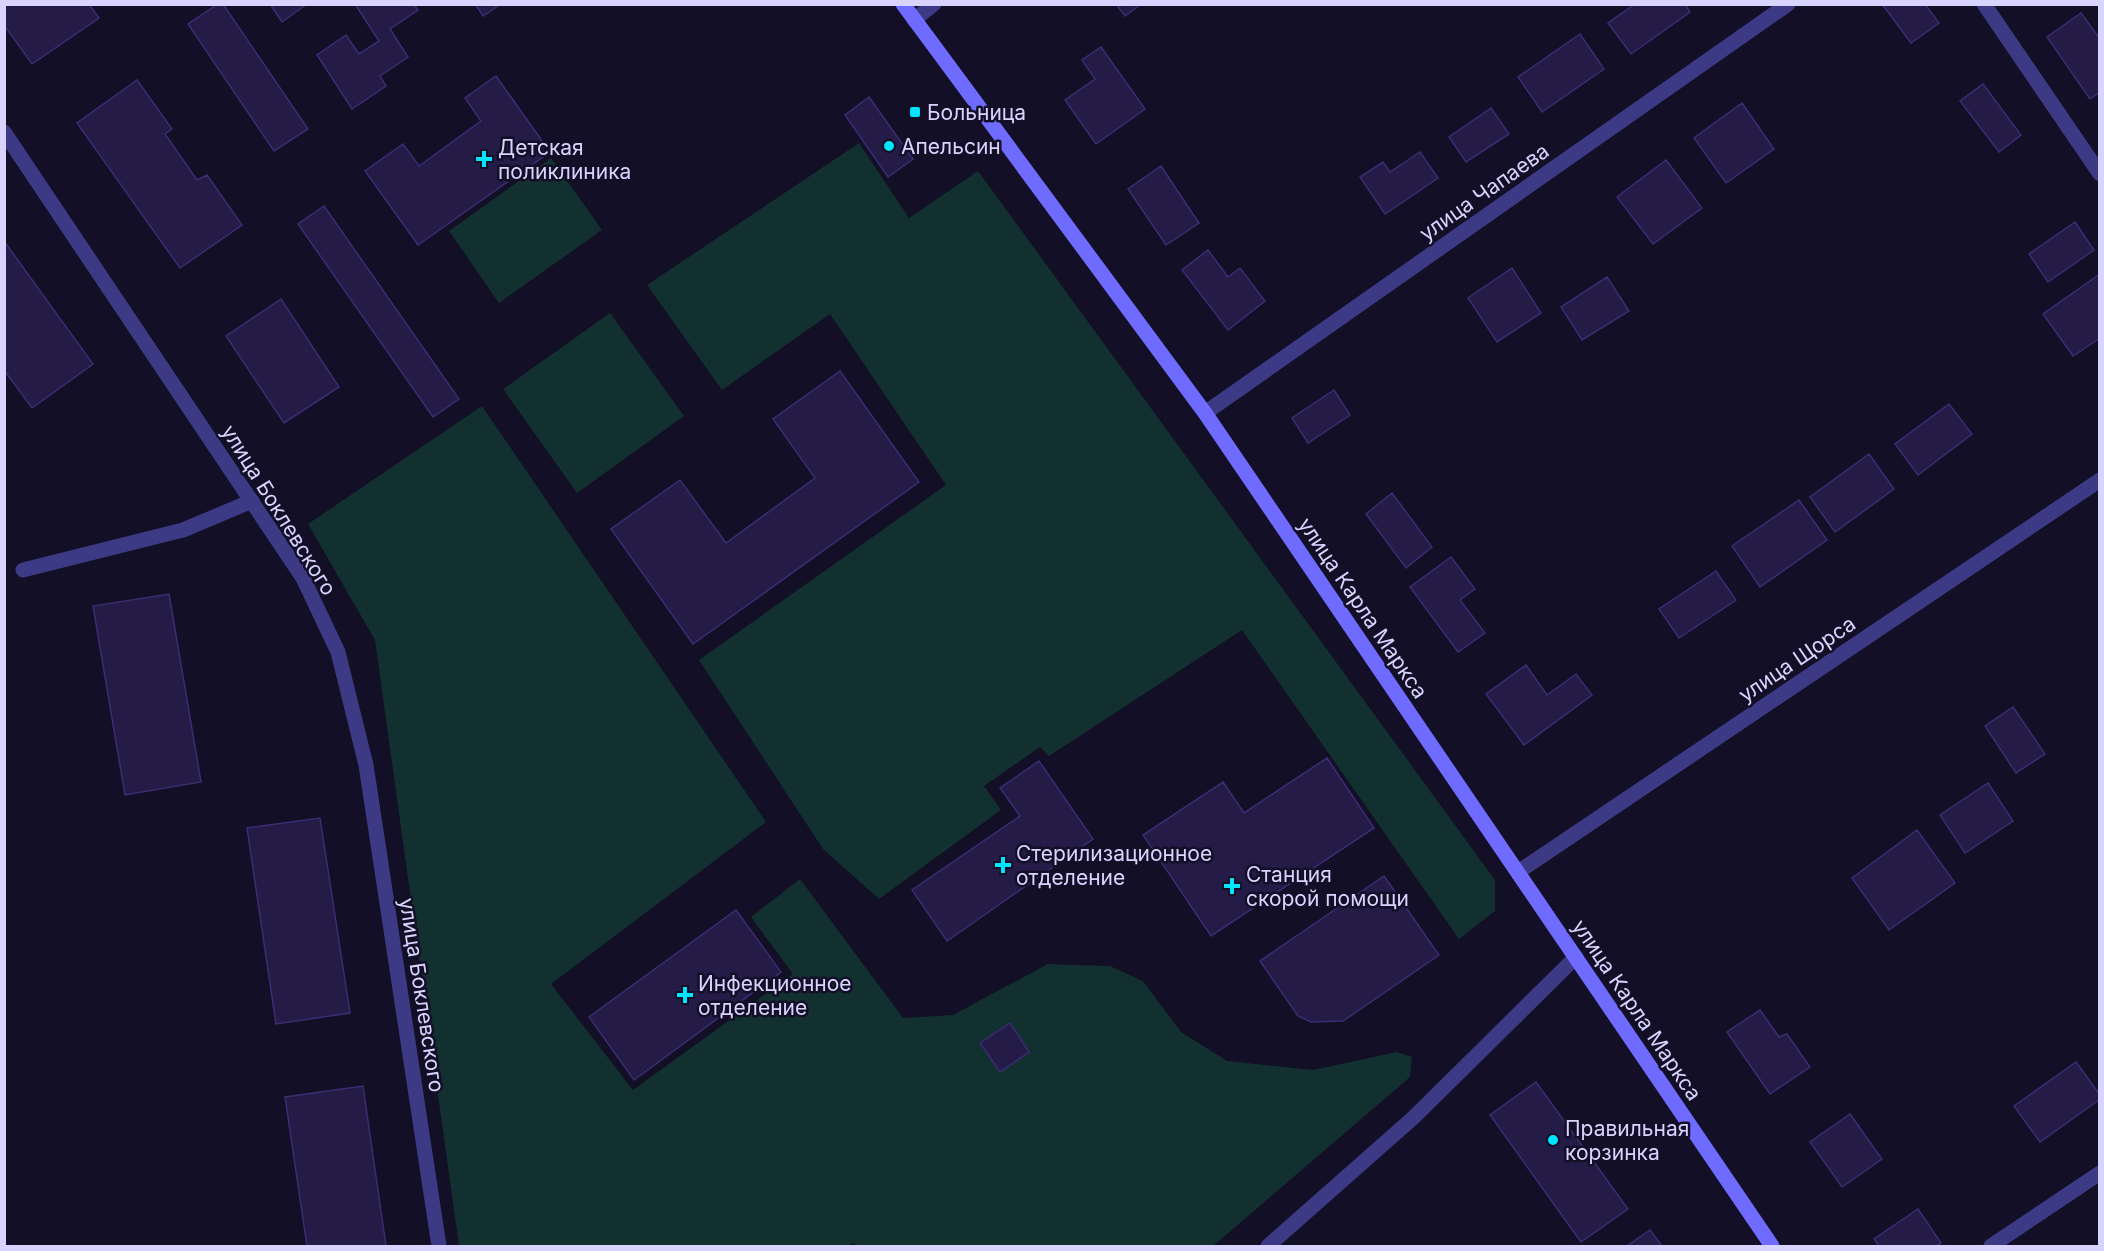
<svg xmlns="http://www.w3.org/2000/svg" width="2104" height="1251" font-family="Inter,sans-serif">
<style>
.green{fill:#12302f}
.building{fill:#241b47;stroke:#3b2d73;stroke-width:1.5}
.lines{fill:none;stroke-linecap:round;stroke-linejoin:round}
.lane{stroke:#3d3a85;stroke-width:15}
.street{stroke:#3d3a85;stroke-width:15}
.secondary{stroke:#6f6bff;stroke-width:15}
.poi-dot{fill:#00e5ff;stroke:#130f26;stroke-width:2}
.labels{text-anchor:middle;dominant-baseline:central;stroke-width:5;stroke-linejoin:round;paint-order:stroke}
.poi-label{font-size:21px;fill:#d9d4ff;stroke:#130f26;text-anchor:start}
.street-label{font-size:21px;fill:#d9d4ff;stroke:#130f26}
</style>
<rect width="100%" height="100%" fill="#130f26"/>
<path class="green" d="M859,143l50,75 69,-47 517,709v31l-36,28 -217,-309 -193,126 -9,-9 -56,39 17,24 -122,89 -56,-50 -124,-189 247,-175 -116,-171 -108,76 -75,-105z
M551,158l51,72 -103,73 -50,-72z
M610,313l74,103 -107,77 -74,-104z
M482,406l284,416 -215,162 82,106 160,-116 -42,-57 49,-38 103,139 50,-3 95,-51 62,2 33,15 38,51 46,29 86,9 84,-18 15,5 -2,20 -197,169h-354l-7,-3 -1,3h-392l-84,-606 -67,-116z"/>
<path class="building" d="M4,4h85l10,14 -67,46 -28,-39z
M218,4h5l85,125 -34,22 -86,-127z
M270,4h37l-25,18z
M355,4h59l4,6 -28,19 18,28 -28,19 6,10 -34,23 -35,-54 29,-20 13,19 20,-13z
M475,4h26l-18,12z
M1116,4h25l-16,12z
M1635,4h50l5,8 -59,42 -23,-31z
M1882,4h43l14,19 -28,20z
M2081,13l19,26v53l-10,7 -43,-62z
M1580,34l24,35 -62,43 -24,-35z
M1101,47l44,62 -49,35 -31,-44 30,-21 -13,-19z
M496,76l54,76 -132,93 -53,-74 38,-27 16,22 62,-45 -16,-23z
M137,80l35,49 -7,5 32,46 10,-5 35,50 -62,43 -103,-145z
M1983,84l38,51 -22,17 -39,-51z
M869,97l44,62 -25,18 -43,-62z
M1742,103l32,46 -48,34 -32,-45z
M1491,108l18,26 -43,28 -17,-25z
M1420,152l18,26 -53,36 -25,-37 23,-15 7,10z
M1666,160l36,48 -49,36 -36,-47z
M1161,166l38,57 -33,22 -38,-56z
M324,206l135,193 -26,18 -135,-193z
M2075,222l19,28 -46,32 -19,-28z
M4,241l89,123 -61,44 -28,-38z
M1208,250l20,27 12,-9 25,33 -37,29 -46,-60z
M1512,268l29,45 -44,29 -29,-44z
M2100,274v64l-27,18 -30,-42z
M1607,277l22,34 -47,29 -21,-33z
M281,299l58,88 -55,36 -58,-87z
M840,371l79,111 -226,162 -82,-115 69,-49 46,63 89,-65 -42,-59z
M1334,390l16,25 -42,28 -16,-25z
M1949,404l23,30 -54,41 -23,-31z
M1869,454l25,35 -59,43 -25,-35z
M1392,493l40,54 -26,21 -40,-54z
M1799,500l28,40 -67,47 -28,-41z
M1451,557l24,32 -15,11 25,33 -27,19 -48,-65z
M1716,571l20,29 -57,38 -20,-29z
M169,594l32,188 -76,13 -32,-189z
M1526,665l21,30 29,-21 16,21 -68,50 -38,-51z
M2013,707l32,47 -29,19 -31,-47z
M1327,758l47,70 -163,108 -68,-101 80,-53 21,31z
M1039,761l54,78 -146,102 -35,-51 108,-74 -20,-28z
M1988,783l25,38 -48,32 -25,-38z
M320,818l30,195 -74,11 -29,-196z
M1917,830l38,53 -66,47 -37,-52z
M1384,876l55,79 -96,66 -32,1 -13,-6 -38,-55z
M736,910l45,62 -147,108 -45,-63z
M1760,1010l19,27 8,-3 23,33 -40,27 -43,-62z
M1010,1023l19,29 -29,20 -20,-29z
M2076,1062l24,33v4l-60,43 -26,-36z
M1536,1082l92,127 -47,33 -91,-127z
M363,1086l23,160h-79l-22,-149z
M1850,1114l32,45 -40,28 -32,-45z
M1918,1209l23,34 -5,3h-57l-5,-7z
M1650,1230l12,16h-35z"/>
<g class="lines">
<path class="lane" d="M23,570l160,-40 69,-29
M1268,1246l145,-128 163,-161"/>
<path class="street" d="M1984,4l116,170
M914,20l20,-16
M4,132l299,446 35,74 28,113 73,481
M1205,413l583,-409
M1518,872l582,-392
M1991,1246l109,-73"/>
<path class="secondary" d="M903,4l302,409 567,833"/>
</g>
<g class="poi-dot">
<rect x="909" y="106" width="12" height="12" rx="3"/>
<circle cx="889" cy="146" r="6"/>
<path d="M481 150h6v6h6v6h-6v6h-6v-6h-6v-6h6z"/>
<path d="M1000 856h6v6h6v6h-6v6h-6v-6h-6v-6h6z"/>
<path d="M1229 877h6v6h6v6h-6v6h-6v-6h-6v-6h6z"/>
<path d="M682 986h6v6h6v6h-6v6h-6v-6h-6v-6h6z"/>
<circle cx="1553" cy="1140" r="6"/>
</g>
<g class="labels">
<g class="poi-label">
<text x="927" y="112">Больница</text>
<text x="901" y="146">Апельсин</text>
<text x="498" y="147">Детская<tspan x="498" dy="24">поликлиника</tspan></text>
<text x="1016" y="853">Стерилизационное<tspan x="1016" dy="24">отделение</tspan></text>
<text x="1246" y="874">Станция<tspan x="1246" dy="24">скорой помощи</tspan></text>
<text x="698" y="983">Инфекционное<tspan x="698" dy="24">отделение</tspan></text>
<text x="1565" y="1128">Правильная<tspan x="1565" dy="24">корзинка</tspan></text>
</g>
<g class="street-label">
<text transform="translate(1484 192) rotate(-35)">улица Чапаева</text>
<text transform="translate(279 510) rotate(58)">улица Боклевского</text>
<text transform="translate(1363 608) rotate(56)">улица Карла Маркса</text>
<text transform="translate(1797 659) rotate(-34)">улица Щорса</text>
<text transform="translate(422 995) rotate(81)">улица Боклевского</text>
<text transform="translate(1637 1010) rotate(56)">улица Карла Маркса</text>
</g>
</g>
<rect width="2104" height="1251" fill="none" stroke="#d9d4ff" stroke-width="12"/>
</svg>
